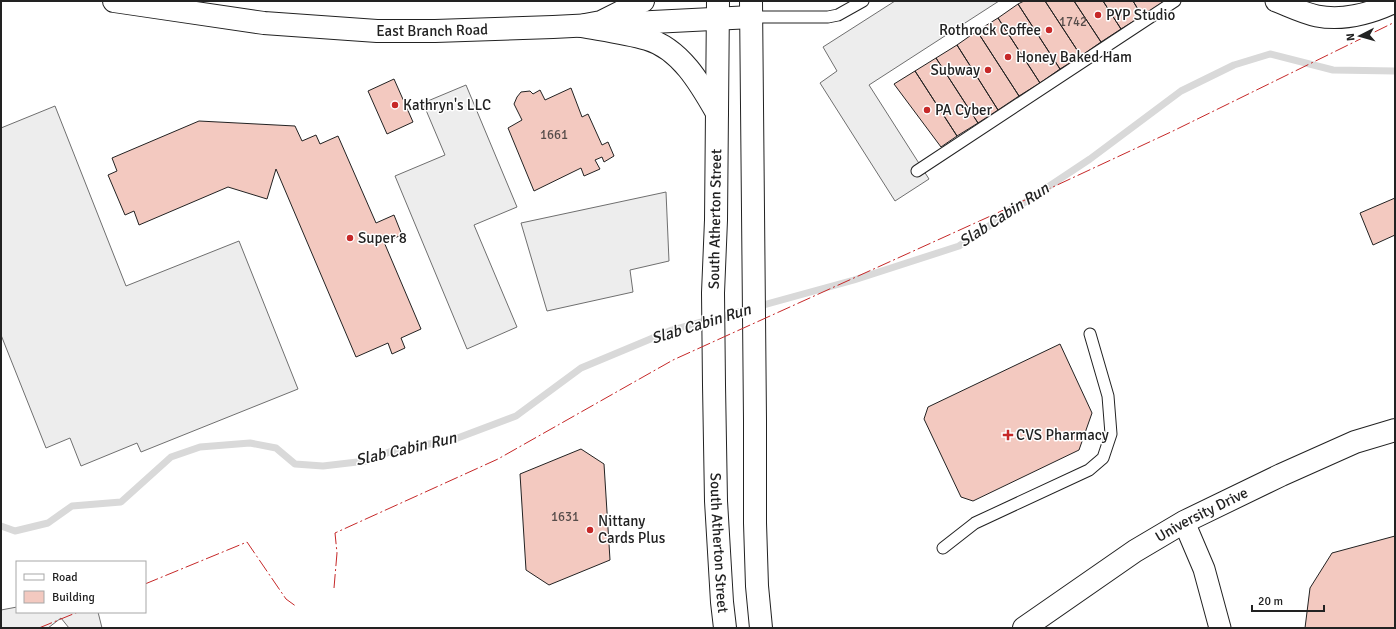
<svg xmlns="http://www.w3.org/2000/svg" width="1396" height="629" font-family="Signika,sans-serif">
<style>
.green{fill:#eee;stroke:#6f6f6f}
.parking{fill:#ededed;stroke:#6f6f6f}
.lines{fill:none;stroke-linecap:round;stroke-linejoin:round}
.stream{stroke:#d9d9d9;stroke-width:7}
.building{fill:#f3c9c0;stroke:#222}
.lane-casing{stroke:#222;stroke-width:13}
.street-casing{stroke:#222;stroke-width:23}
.secondary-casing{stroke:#222;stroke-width:24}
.primary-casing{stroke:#222;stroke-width:24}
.lane{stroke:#fff;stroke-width:11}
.street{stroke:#fff;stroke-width:21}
.secondary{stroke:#fff;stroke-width:22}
.primary{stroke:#fff;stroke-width:22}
.power{stroke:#c62828;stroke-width:1;stroke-dasharray:14 3 2 3;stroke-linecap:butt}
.poi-dot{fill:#c62828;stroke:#fff;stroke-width:1.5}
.labels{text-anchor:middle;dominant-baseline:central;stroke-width:3;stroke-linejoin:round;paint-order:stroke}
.number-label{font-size:13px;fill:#564c4a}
.poi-label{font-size:15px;fill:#222;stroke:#fff;text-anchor:start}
.street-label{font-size:15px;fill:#222;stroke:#fff}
.water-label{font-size:16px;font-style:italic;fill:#222;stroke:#fff}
</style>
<rect width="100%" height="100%" fill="#fff"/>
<path class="green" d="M17,607v5h81l4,16h-33l-8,-10 -13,10h-47v-18z"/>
<path class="parking" d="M895,1h104l-130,84 60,94 -34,22 -75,-118 17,-12 -14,-24z
M466,85l51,122 -43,18 43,102 -50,22 -72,-173 50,-21 -22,-52z
M55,106l71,180 113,-45 59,148 -157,63 -4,-9 -56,23 -11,-28 -24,10 -45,-113v-207z
M666,192l3,69 -39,9 3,22 -86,19 -26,-88z"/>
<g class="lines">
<path class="stream" d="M1,526l14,5 33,-8 24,-17 49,-4 50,-45 29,-10 50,-4 26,5 19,16 28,2 43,-5 26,-10 63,-12 61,-23 65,-48 91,-38 182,-50 105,-34 131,-87 91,-68 53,-26 36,-11 63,16 62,1"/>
</g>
<path class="building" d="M1024,1h21l36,55 -21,13 -42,-65z
M1045,1h29l27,41 -20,14z
M1074,1h29l18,28 -20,13z
M1103,1h30l9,15 -21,13z
M1133,1h29l1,1 -21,14z
M1018,4l42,65 -20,14 -42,-65z
M998,18l42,65 -21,13 -42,-65z
M977,31l42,65 -21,14 -41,-65z
M957,45l41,65 -20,13 -42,-65z
M936,58l42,65 -21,13 -42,-65z
M915,71l42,65 -16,11 -47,-63z
M394,79l19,43 -26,12 -19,-43z
M571,88l11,29 6,-3 14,31 6,-3 6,14 -10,6 -2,-5 -7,3 5,9 -16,7 -3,-8 -47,23 -26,-63 14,-8 -8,-16 3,-7 4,-5 9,-1 3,3 7,-4 5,10z
M199,121l96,5 7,15 14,-6 4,9 18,-8 38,87 18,-8 8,20 -18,7 37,87 -20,9 4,10 -13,6 -4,-11 -32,14 -80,-188 -9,30 -39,-12 -89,38 -5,-14 -9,4 -17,-40 9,-4 -5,-13z
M1395,198v37l-22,10 -13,-32z
M1060,344l32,69 -13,37 -106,51 -12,-4 -37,-78 4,-12z
M581,449l23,15 6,96 -61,25 -23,-15 -6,-96z
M1395,536v92h-90l5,-40 22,-35z"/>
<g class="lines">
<defs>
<path id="lane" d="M752,17h76l10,-2 25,-14
M917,171l258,-170
M943,548l32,-25 114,-53 14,-12 8,-24 -3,-38 -18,-62"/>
<path id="street" d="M1276,1c13,5 27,12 41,15 26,5 55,-3 78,-14
M1184,522l20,47 16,59"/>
<g id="secondary">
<path id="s1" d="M114,1l150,22 113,8h58l118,-4 199,-10"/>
<path id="s2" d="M1024,628l111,-77 49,-29 97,-47 74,-33 40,-12"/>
</g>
<g id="primary">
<path id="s3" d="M718,1l-2,219 -3,73 1,92 2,116 6,101 3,26"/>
<path d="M751,1l4,419v103l2,63 4,42"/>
<path d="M585,25l16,-3 42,-21"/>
<path d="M581,26c22,4 45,7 66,13 34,10 54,46 70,74"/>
</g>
</defs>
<use href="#lane" class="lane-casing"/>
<use href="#street" class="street-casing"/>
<use href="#secondary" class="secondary-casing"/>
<use href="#primary" class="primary-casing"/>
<use href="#lane" class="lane"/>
<use href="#street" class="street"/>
<use href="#secondary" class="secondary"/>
<use href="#primary" class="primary"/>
<path class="power" d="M145,584l102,-42 39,57 11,8
M334,588l3,-35 -2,-20 163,-74 175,-99 322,-146 178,-83 222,-109
M39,628l39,-16"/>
</g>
<g class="poi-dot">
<circle cx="1098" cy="15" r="4"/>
<circle cx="1049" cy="30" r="4"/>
<circle cx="1008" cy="57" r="4"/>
<circle cx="988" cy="70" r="4"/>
<circle cx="395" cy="105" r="4"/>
<circle cx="927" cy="110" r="4"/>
<circle cx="350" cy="238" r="4"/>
<path d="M1006 429h4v4h4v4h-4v4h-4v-4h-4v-4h4z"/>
<circle cx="590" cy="530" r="4"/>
</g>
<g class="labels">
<g class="number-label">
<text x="1073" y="22">1742</text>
<text x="554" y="135">1661</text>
<text x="565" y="517">1631</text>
</g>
<g class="poi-label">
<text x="1106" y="15">PYP Studio</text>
<text x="1041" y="30" text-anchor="end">Rothrock Coffee</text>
<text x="1016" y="57">Honey Baked Ham</text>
<text x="980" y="70" text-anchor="end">Subway</text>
<text x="403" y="105">Kathryn's LLC</text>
<text x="935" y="110">PA Cyber</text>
<text x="358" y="238">Super 8</text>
<text x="1016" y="435">CVS Pharmacy</text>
<text x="598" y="521">Nittany<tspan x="598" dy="17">Cards Plus</tspan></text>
</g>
<g class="street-label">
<text stroke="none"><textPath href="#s1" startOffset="320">East Branch Road</textPath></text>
<text transform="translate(715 219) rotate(-89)">South Atherton Street</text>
<text stroke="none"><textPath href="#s2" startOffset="211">University Drive</textPath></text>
<text stroke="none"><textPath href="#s3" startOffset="542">South Atherton Street</textPath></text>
</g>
<g class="water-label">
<text transform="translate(1004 215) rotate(-33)">Slab Cabin Run</text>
<text transform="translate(701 324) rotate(-17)">Slab Cabin Run</text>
<text transform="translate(406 449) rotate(-13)">Slab Cabin Run</text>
</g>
</g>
<rect width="1396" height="629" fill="none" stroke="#222222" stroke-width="4"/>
<rect x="16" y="561" width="130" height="52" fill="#ffffff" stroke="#a7a7a7"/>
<rect x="24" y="574" width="20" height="6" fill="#ffffff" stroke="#a7a7a7"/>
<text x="52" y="581" font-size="12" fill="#222222">Road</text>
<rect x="24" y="591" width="20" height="12" fill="#f3c9c0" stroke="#a7a7a7"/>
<text x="52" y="601" font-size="12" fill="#222222">Building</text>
<g transform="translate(1360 36) rotate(264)" stroke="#ffffff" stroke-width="3" paint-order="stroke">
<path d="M0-3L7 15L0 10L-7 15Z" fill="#222222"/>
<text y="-6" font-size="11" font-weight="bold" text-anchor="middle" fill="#222222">N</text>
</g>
<path d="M1252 605v6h72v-6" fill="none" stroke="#222222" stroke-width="2"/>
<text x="1258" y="605" font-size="12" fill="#222222" stroke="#ffffff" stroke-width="3" paint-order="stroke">20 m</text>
</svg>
